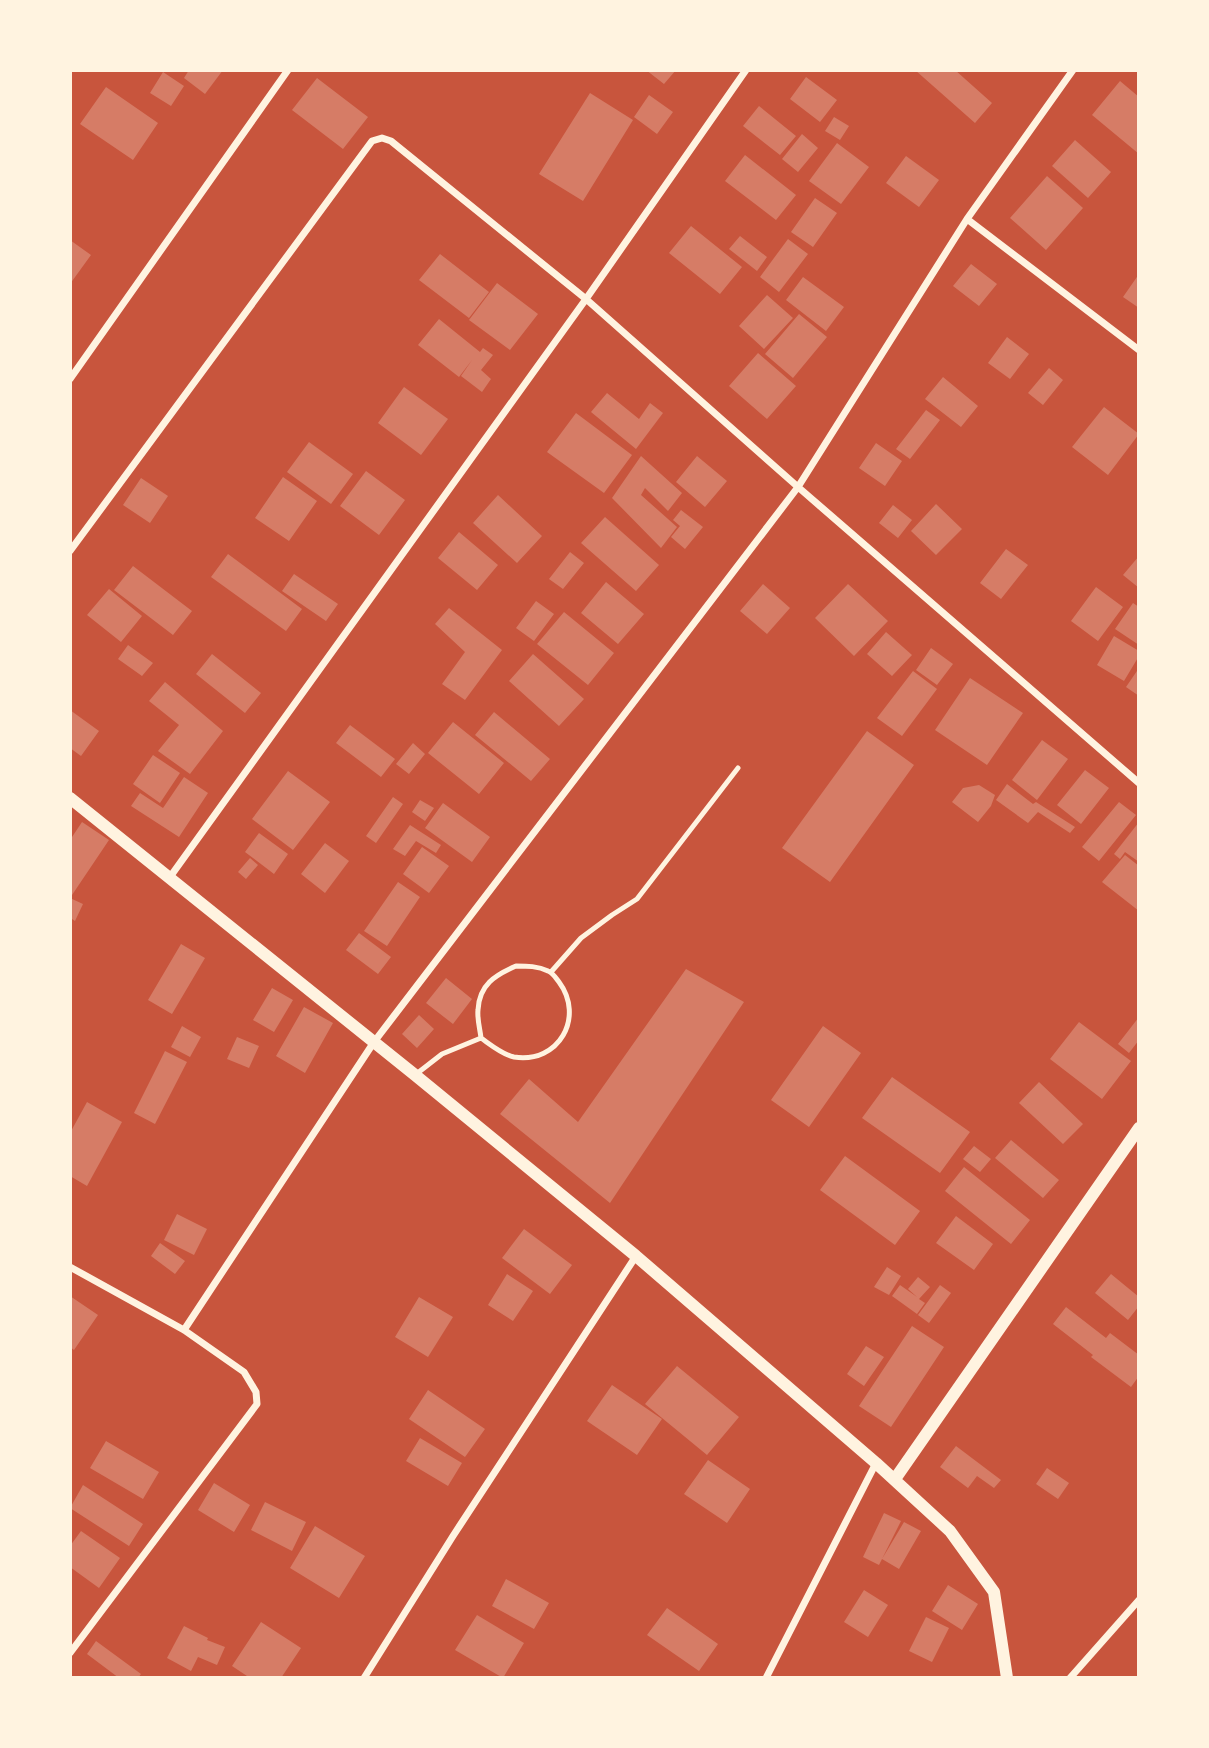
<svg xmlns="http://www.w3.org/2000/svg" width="1209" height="1748" font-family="Montserrat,sans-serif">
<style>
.building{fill:#d67c66}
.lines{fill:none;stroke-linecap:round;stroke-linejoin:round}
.service{stroke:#fff3e0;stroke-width:5}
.minor{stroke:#fff3e0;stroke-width:7}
.tertiary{stroke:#fff3e0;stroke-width:12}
</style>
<rect width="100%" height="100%" fill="#c8553d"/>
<path class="building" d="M189,70h34l-18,24 -21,-16z
M646,70h30l-12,14z
M915,70h40l37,33 -17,20z
M163,72l21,14 -13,20 -21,-13z
M806,77l31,23 -17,22 -30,-23z
M317,78l51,39 -25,32 -51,-39z
M1120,81l19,16v57l-47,-39z
M106,87l52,36 -25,37 -53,-36z
M590,93l43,27 -50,81 -44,-27z
M649,95l24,17 -16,22 -23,-17z
M759,106l37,30 -16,19 -37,-29z
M834,117l15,9 -9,14 -15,-9z
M802,134l16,14 -20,24 -16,-13z
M1075,140l36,32 -23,26 -36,-32z
M837,143l32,24 -28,37 -32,-23z
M745,155l51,40 -20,25 -51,-39z
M906,156l33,24 -20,27 -33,-24z
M1047,176l36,32 -37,42 -36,-32z
M815,198l22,15 -24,34 -22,-15z
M691,226l51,41 -22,27 -51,-41z
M740,236l27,21 -10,14 -28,-22z
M788,239l20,15 -29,38 -19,-15z
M70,240l21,15 -21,29z
M440,254l49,38 -20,26 -50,-38z
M971,264l26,20 -18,22 -26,-20z
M1139,274v34l-16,-11z
M803,277l41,30 -18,24 -40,-31z
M497,283l41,31 -28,36 -41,-30z
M767,295l26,23 -29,31 -25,-23z
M799,314l28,23 -34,41 -28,-24z
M439,319l41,33 3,-4 10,7 -12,15 10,9 -9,13 -21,-16 11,-16 -13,17 -41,-32z
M1007,337l22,17 -19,25 -22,-16z
M758,353l38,33 -29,33 -38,-33z
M1049,368l14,12 -20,25 -15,-12z
M943,377l35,29 -17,21 -36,-28z
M404,387l44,32 -27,36 -43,-32z
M607,393l32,26 11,-16 13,10 -27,36 -45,-37z
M1104,407l35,27 -31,41 -36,-28z
M926,410l14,10 -30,39 -14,-10z
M576,413l56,42 -28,38 -57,-41z
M309,442l44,32 -22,30 -44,-32z
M876,443l26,18 -17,25 -26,-18z
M641,456l41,37 -14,18 -23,-23 -4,7 36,32 -16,21 -49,-50z
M697,456l30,25 -22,26 -29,-25z
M366,471l39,29 -26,35 -39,-29z
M283,477l34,24 -28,40 -34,-23z
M141,478l27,18 -18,27 -27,-18z
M498,495l44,41 -25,27 -44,-40z
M936,504l26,25 -26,26 -25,-24z
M893,505l19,15 -14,18 -19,-15z
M681,510l22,17 -18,22 -14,-12 9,-11 -7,-6z
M605,517l54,48 -23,26 -55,-48z
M459,532l39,33 -21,25 -39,-32z
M1006,549l22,16 -27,34 -21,-16z
M570,552l14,11 -21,26 -14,-10z
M228,554l74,55 -16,22 -75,-54z
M1139,556v32l-16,-13z
M133,566l59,45 -19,24 -59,-45z
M294,574l44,30 -12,17 -44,-30z
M606,582l38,32 -26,30 -37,-31z
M763,584l27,24 -23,26 -27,-23z
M848,584l40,37 -34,35 -39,-38z
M1096,587l27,20 -25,34 -27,-20z
M109,589l33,27 -21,26 -34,-27z
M536,601l18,13 -20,27 -18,-13z
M1133,603l6,4v38l-24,-16z
M449,608l53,42 -37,50 -23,-16 23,-32 -30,-28z
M564,612l50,41 -26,32 -51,-41z
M886,632l26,23 -20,21 -25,-22z
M1114,636l25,15v5l-15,25 -27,-16z
M128,645l25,18 -11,13 -24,-17z
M931,648l22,16 -16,21 -21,-15z
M212,654l49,39 -16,20 -49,-39z
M533,654l51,45 -25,27 -50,-45z
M1139,668v28l-13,-9z
M913,671l24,18 -35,47 -25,-18z
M970,678l53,35 -36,52 -52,-35z
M165,682l58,49 -33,43 -32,-23 21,-26 -30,-24z
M70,710l29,21 -18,25 -11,-8z
M494,712l56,47 -19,22 -56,-46z
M453,722l51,41 -25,31 -51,-41z
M350,725l45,34 -14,18 -45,-34z
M867,731l47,34 -84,117 -48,-34z
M1042,740l26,19 -31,41 -25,-20z
M413,743l12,11 -16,20 -13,-10z
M153,755l27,18 -20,30 -27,-19z
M1085,770l24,18 -28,36 -24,-19z
M288,771l42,31 -37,48 -41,-31z
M184,777l24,16 -29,44 -48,-31 9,-13 23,15z
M1007,784l26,20 3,-2 39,25 -5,6 -32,-21 -10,11 -32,-23z
M979,785l16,10 -4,11 -13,16 -26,-20 11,-14z
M393,797l10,7 -27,39 -10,-7z
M420,800l14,8 -9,13 -13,-9z
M1119,802l17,13 -37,46 -17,-14z
M443,803l47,34 -18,25 -47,-34z
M82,822l27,18 -39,58 13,6 -8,17 -3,-2 -2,4v-83z
M1139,822v40l-14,-10 -5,7 -6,-5z
M410,825l31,20 -5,8 -20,-12 -11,15 -12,-7z
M259,833l29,21 -14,20 -29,-22z
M325,843l24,18 -24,32 -24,-19z
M422,847l27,19 -20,27 -26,-19z
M1125,855l14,11v45l-37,-29z
M250,858l8,7 -12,14 -8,-7z
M398,882l22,15 -33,49 -23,-15z
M359,933l32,24 -13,17 -32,-24z
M181,944l24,14 -33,56 -24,-14z
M686,969l58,33 -134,201 -110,-89 29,-35 49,43z
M446,978l26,21 -19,25 -27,-21z
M272,988l21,12 -19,32 -21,-12z
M304,1007l29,16 -28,50 -29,-17z
M419,1015l15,14 -17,19 -15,-14z
M1139,1017v23l-10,13 -11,-9z
M1079,1022l52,39 -29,38 -52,-40z
M182,1026l19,11 -11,20 -19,-10z
M823,1026l38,27 -52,74 -38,-27z
M237,1037l22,9 -10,22 -22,-9z
M165,1051l22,11 -32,62 -21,-11z
M892,1077l78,55 -30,41 -78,-55z
M1039,1082l44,42 -20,20 -44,-41z
M87,1102l35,20 -35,64 -17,-10v-43z
M1011,1140l48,40 -16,18 -48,-40z
M974,1146l17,13 -11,13 -17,-13z
M845,1156l75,55 -25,34 -75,-55z
M964,1167l66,53 -19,24 -66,-53z
M177,1214l30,15 -13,26 -30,-15z
M956,1216l37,28 -19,26 -38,-27z
M524,1229l48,36 -22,29 -48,-36z
M160,1243l25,18 -10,13 -24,-18z
M887,1267l14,9 -12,19 -15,-8z
M507,1274l26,17 -20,30 -25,-16z
M1111,1274l28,23v9l-11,14 -33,-27z
M918,1277l12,10 -11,12 6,4 -8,11 -25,-18 8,-11 17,12 -9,-8z
M940,1285l11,8 -22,30 -11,-8z
M70,1296l28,19 -24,35 -4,-3z
M419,1297l34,20 -25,40 -33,-20z
M1066,1307l40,31 4,-5 29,22v21l-8,11 -40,-30 2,-2 -40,-31z
M912,1326l32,21 -53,80 -32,-21z
M866,1346l18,11 -20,29 -17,-12z
M677,1366l62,51 -32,38 -62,-51z
M612,1385l50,34 -25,36 -50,-34z
M428,1390l57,39 -20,28 -56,-38z
M420,1438l42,25 -14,23 -42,-25z
M106,1441l53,31 -16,27 -53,-31z
M956,1446l45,34 -7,8 -17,-12 -9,12 -28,-21z
M708,1460l42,29 -23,34 -43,-29z
M1047,1468l22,15 -11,16 -22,-15z
M214,1483l36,22 -16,27 -36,-22z
M83,1485l60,39 -14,22 -59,-38z
M265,1502l41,20 -14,29 -41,-21z
M884,1513l17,8 -22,44 -16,-8z
M904,1522l17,9 -22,38 -17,-10z
M315,1526l50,30 -26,42 -49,-30z
M81,1531l39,27 -21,30 -29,-21v-21z
M506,1579l43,24 -15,26 -42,-23z
M948,1585l30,19 -16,26 -30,-19z
M864,1590l24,15 -20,32 -24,-15z
M667,1608l51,36 -19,27 -52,-36z
M477,1615l47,28 -21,35 -48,-28z
M926,1617l23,11 -17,34 -23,-11z
M261,1622l40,26 -20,30h-31l-18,-12z
M184,1626l24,12 -1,2 18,7 -8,18 -19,-8 -7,14 -24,-13z
M96,1641l45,33 -3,4h-19l-32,-24z"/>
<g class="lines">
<path class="service" d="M516,966c11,0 22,0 32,5 5,2 8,7 11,11 26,35 0,82 -45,75 -11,-2 -23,-12 -33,-19 -1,-9 -4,-19 -3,-28 1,-25 17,-35 38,-44z
M551,972l30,-34 31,-23 25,-16 101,-131
M415,1075l27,-21 39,-16"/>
<path class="minor" d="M967,219l172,131
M70,379l218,-309
M70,551l302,-410 10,-3 9,3 195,158 212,188 341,296
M170,877l416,-578 160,-229
M70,1267l114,63 60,42 12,20 1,12 -187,249
M184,1330l190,-288 424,-555 169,-268 106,-149
M364,1678l89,-142 183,-280
M766,1678l110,-215
M1070,1678l69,-78"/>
<path class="tertiary" d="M70,798l345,277 221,181 240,207 74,68 44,61 13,86
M895,1479l244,-351"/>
</g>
<rect width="1209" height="1748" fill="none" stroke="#fff3e0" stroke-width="144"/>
</svg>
